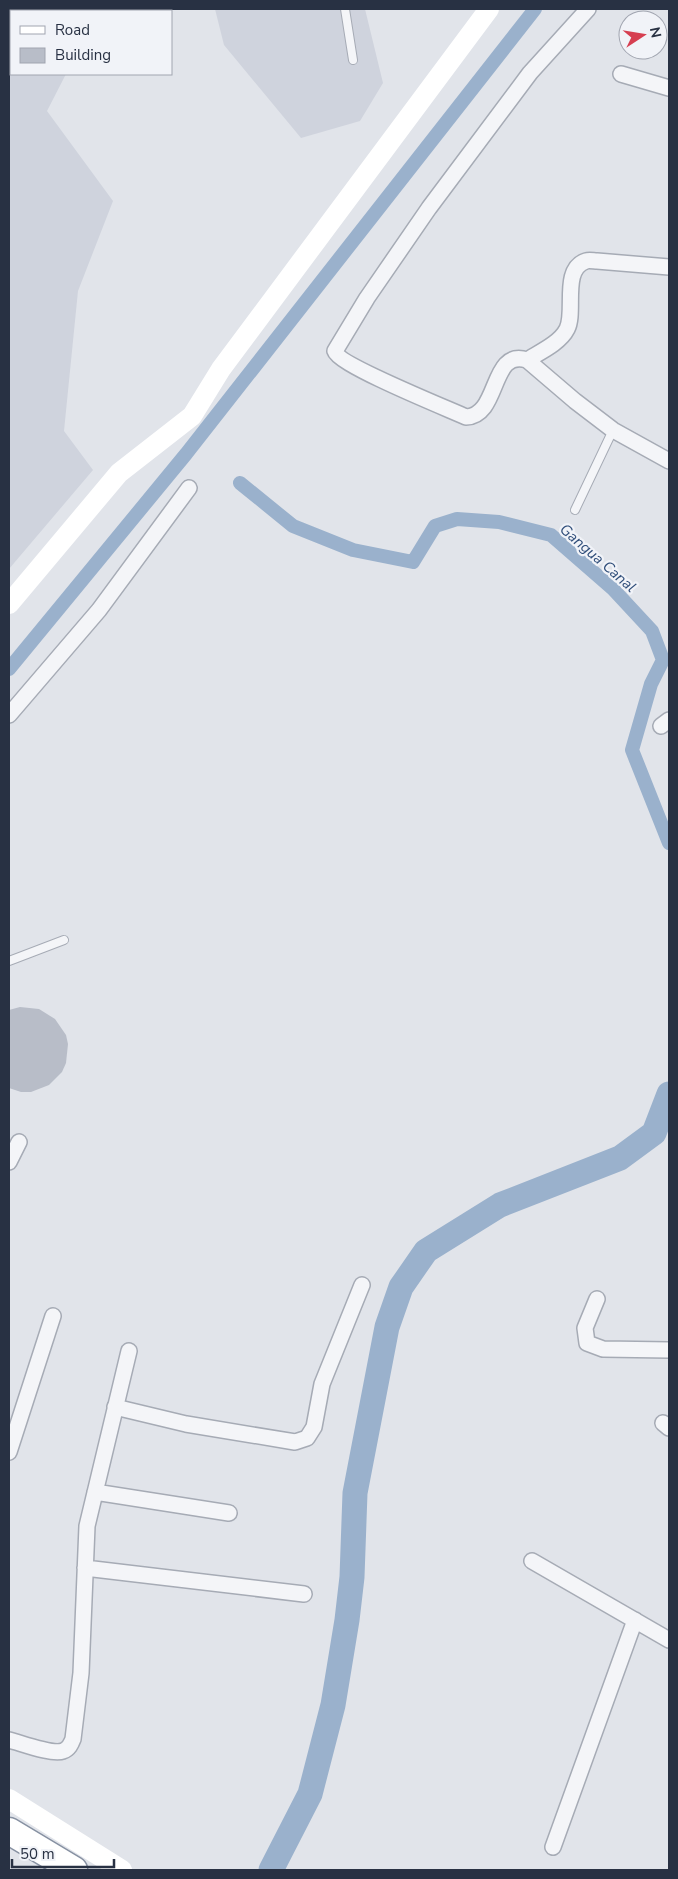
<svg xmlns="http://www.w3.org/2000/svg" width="678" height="1879" font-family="'Nunito Sans',sans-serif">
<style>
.built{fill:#cfd3dd}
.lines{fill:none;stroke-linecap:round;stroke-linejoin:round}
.canal{stroke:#9ab1cc;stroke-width:14}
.river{stroke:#9ab1cc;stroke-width:25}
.building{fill:#b8bdc8}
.lane-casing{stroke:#a6abb5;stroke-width:10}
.street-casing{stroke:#a6abb5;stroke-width:18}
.highway-casing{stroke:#8791a2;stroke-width:29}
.lane{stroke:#f4f5f8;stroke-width:8}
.street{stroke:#f4f5f8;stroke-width:15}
.secondary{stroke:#fff;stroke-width:20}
.highway{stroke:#fff;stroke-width:26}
.labels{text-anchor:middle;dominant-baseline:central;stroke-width:4.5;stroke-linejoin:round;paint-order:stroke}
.water-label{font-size:15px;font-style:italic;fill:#304e7a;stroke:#f1f3f8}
</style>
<rect width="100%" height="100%" fill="#e1e4ea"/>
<path class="built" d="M9,9h89v2h-87v63h55l-19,37 66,90 -35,90 -14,140 29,39 -84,99z
M215,9h150l18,74 -23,38 -59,17 -77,-93z"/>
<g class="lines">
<path class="canal" d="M240,483l53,43 60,24 60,12 22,-36 22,-7 42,3 52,13 62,54 39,42 11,29 -12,24 -19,66 37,93
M9,669l177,-215 349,-445"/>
<path class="river" d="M271,1870l39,-76 23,-89 14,-85 5,-43 3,-84 32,-166 14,-40 25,-36 74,-46 120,-47 34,-25 15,-39"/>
</g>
<path class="building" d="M20,1007l19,2 16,10 11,16 2,9 -2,19 -4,9 -13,13 -18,7h-10l-12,-4v-78z"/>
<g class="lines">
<defs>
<path id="lane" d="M345,9l8,51
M25,11l5,-2
M9,20l2,-1
M575,510l38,-80
M9,961l55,-21"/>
<path id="street" d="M588,9l-58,64 -101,135 -62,90 -32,53c4,14 111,57 131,66 34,-1 24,-69 61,-57l48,41 38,29 56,31
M621,74l48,14
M527,360c13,-8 33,-17 40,-31 9,-17 -6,-60 19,-68 3,-1 8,0 11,0l72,6
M9,715l90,-105 90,-122
M661,726l8,-6
M9,1162l10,-20
M597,1299l-12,29 2,15 16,6 66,1
M115,1407l71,17 109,18 12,-4 7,-11 8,-43 40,-99
M663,1423l6,5
M9,1452l44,-136
M95,1492l134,21
M532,1561l137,79
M85,1568l219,26
M9,1740c12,3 43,15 54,11 6,-2 8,-7 10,-12l8,-66 6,-147 42,-175
M553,1847l82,-227"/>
<path id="highway" d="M9,1831l65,39"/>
</defs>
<use href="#lane" class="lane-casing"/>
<use href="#street" class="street-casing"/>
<use href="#highway" class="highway-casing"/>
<use href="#lane" class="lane"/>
<use href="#street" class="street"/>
<path class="secondary" d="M9,604l110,-131 73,-57 29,-47 268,-360
M9,1799l113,71"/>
<use href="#highway" class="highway"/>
</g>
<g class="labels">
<g class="water-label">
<text transform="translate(598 558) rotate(41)">Gangua Canal</text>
</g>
</g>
<rect width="678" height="1879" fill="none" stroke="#283143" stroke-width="20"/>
<rect x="10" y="10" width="162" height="65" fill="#f1f3f8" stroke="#a1a5b0"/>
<rect x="20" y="26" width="25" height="8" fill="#ffffff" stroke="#a1a5b0"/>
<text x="55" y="35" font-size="15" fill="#283143">Road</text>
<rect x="20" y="48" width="25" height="15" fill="#b8bdc8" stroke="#a1a5b0"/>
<text x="55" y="60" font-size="15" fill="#283143">Building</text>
<g transform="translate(643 35) rotate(78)"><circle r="24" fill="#f1f3f8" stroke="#a1a5b0"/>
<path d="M0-4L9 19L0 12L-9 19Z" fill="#d63f51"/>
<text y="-8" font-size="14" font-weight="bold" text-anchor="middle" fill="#283143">N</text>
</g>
<path d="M12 1859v8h102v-8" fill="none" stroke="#283143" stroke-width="2.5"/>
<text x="20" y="1859" font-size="15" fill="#283143" stroke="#f1f3f8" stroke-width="4" paint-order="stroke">50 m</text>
</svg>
